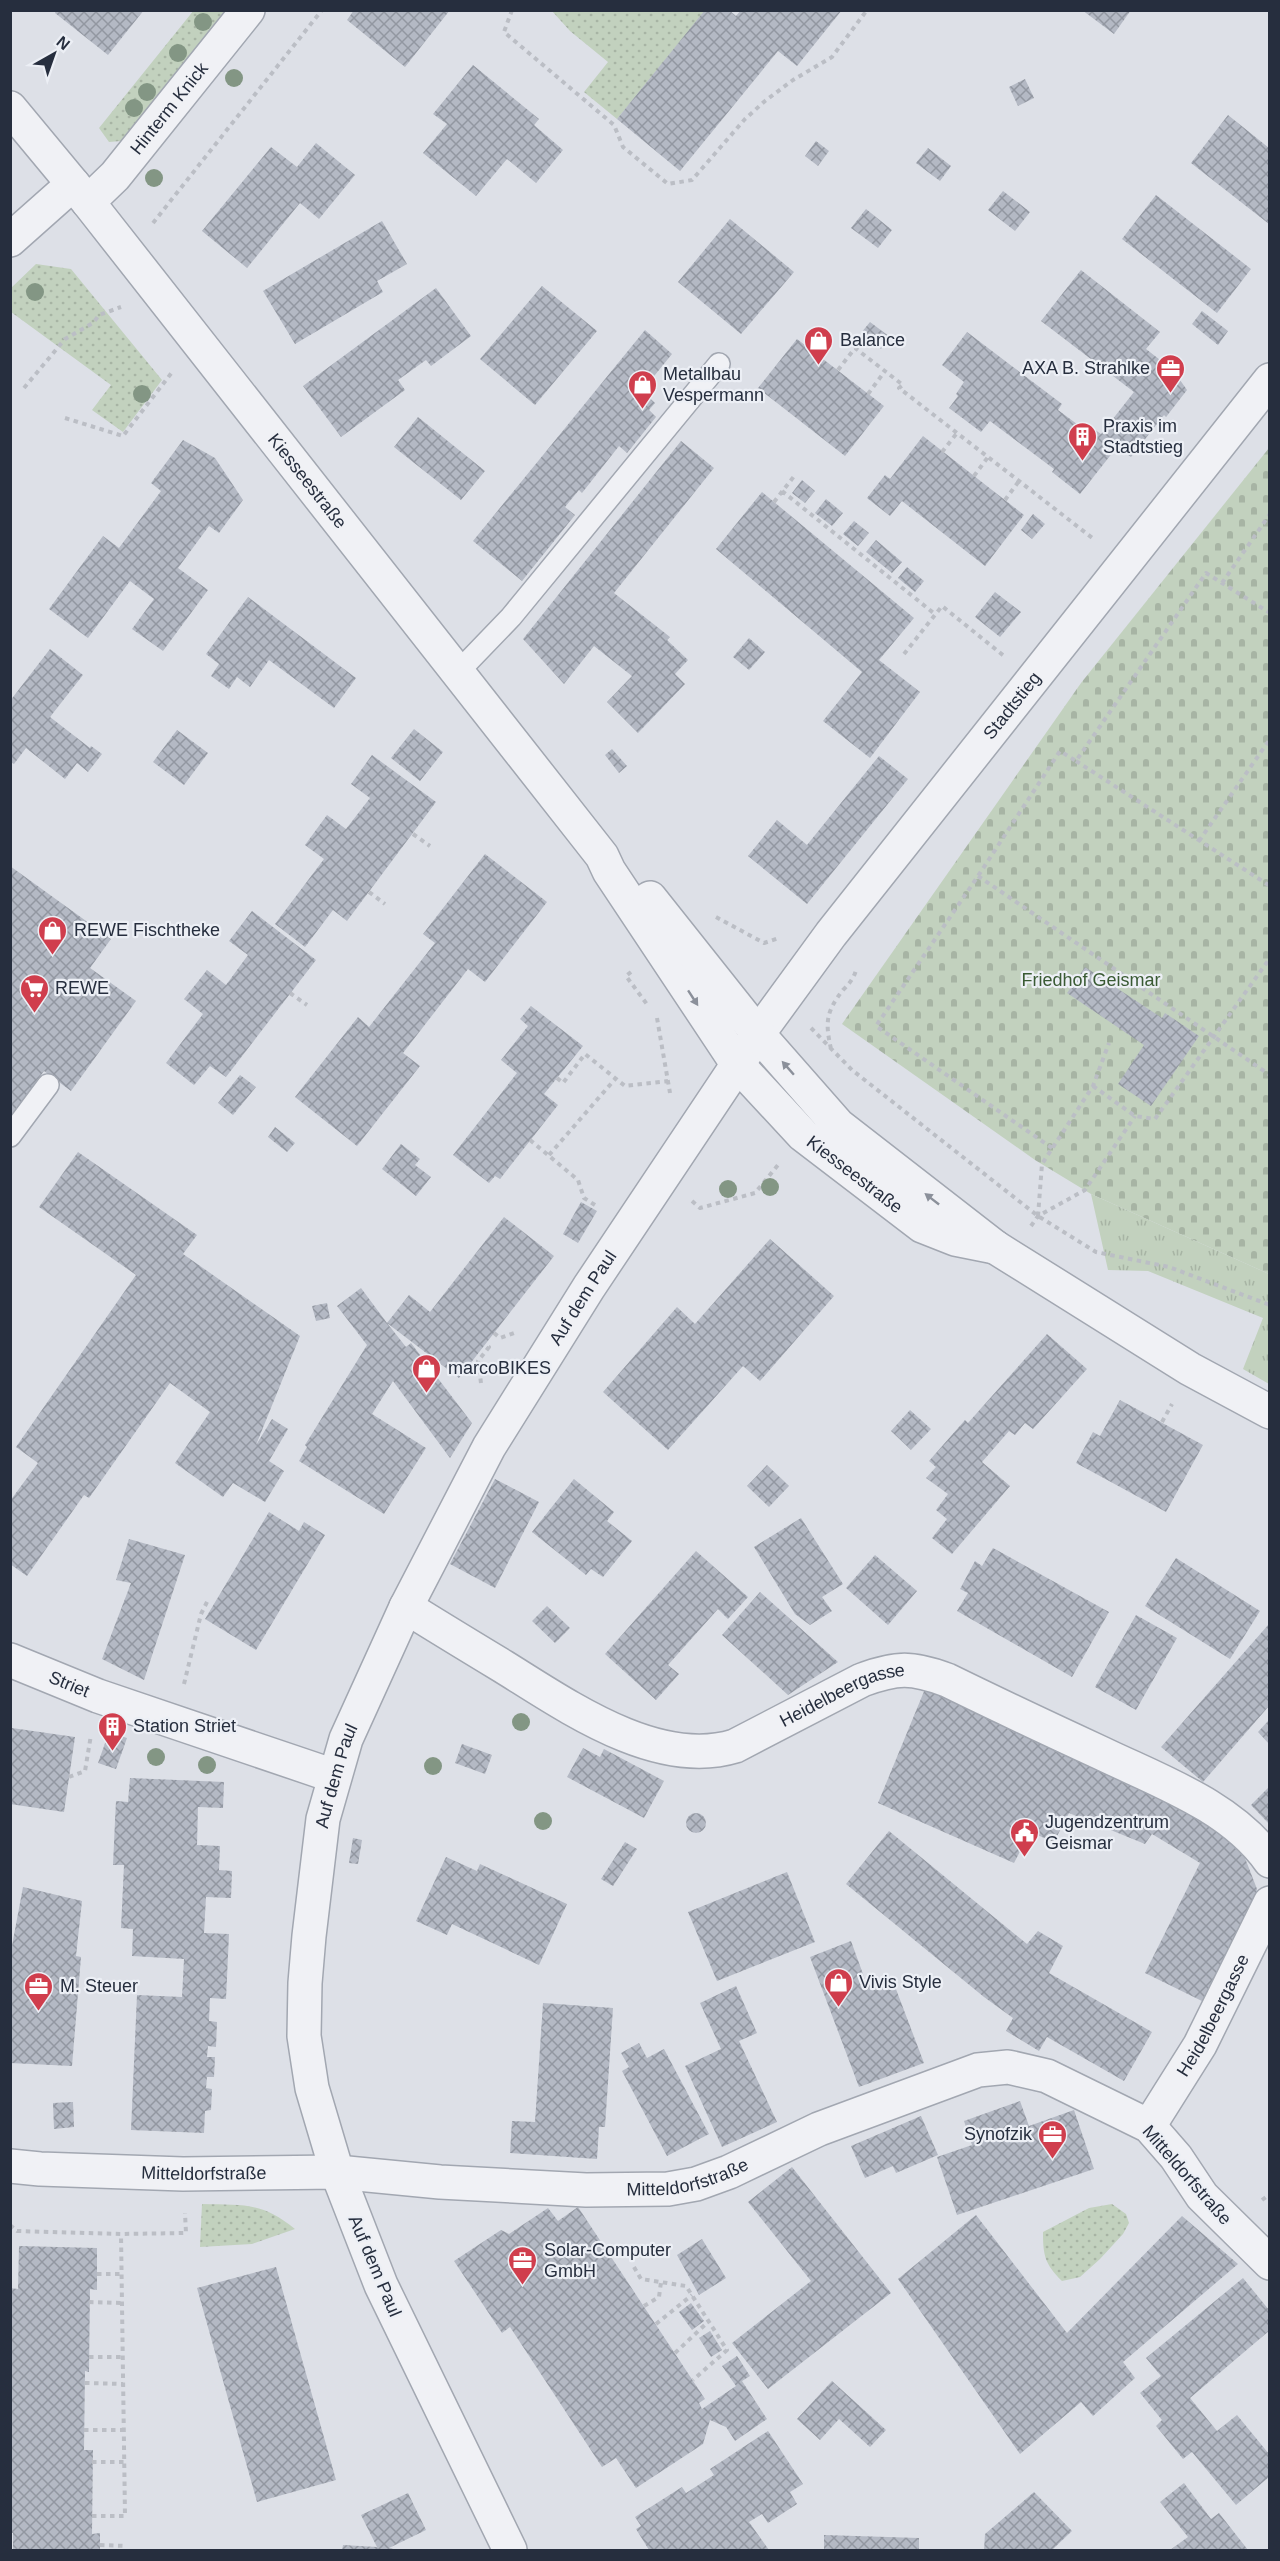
<svg xmlns="http://www.w3.org/2000/svg" width="1280" height="2561" font-family="Helvetica,sans-serif">
<style>
.grass{fill:url(#grass-dots)}
.cemetery{fill:url(#cemetery-stones)}
.park{fill:url(#park-tufts)}
.building{fill:url(#building-cross-hatch)}
.lines{fill:none;stroke-linecap:round;stroke-linejoin:round}
.service-casing{stroke:#a2a7b1;stroke-width:24}
.minor-casing{stroke:#a2a7b1;stroke-width:36}
.tertiary-casing{stroke:#a2a7b1;stroke-width:36}
.path{stroke:#bbbec5;stroke-width:4;stroke-dasharray:4.5 4.5;stroke-linecap:butt}
.service{stroke:#f0f1f5;stroke-width:21}
.minor{stroke:#f0f1f5;stroke-width:33}
.tertiary{stroke:#f0f1f5;stroke-width:33}
.tree{fill:#839684}
.oneway{fill:#8b909a}
.labels{text-anchor:middle;dominant-baseline:central;stroke-width:4.5;stroke-linejoin:round;paint-order:stroke}
.street-label{font-size:18px;fill:#262e3e;stroke:#eceff5}
.poi-label{font-size:18px;fill:#262e3e;stroke:#eceff5;text-anchor:start}
.park-label{font-size:18px;fill:#395a33;stroke:#eceff5}
</style>
<defs>
<pattern id="grass-dots" width="8" height="8" patternUnits="userSpaceOnUse" patternTransform="scale(1.5)"><rect width="8" height="8" fill="#c2d1be"/><path d="M2 2h.1M6 6h.1" fill="none" stroke="#a7b4a4" stroke-width="1.8" stroke-linecap="round"/></pattern>
<pattern id="cemetery-stones" width="16" height="16" patternUnits="userSpaceOnUse" patternTransform="scale(1.5)"><rect width="16" height="16" fill="#c2d1be"/><path d="M2 7V4a2 2 0 0 1 4 0v3zM10 15v-3a2 2 0 0 1 4 0v3z" fill="#a7b4a4"/></pattern>
<pattern id="park-tufts" width="24" height="20" patternUnits="userSpaceOnUse" patternTransform="scale(1.5)"><rect width="24" height="20" fill="#c2d1be"/><path d="M3 7l-1-3M5 7V3M7 7l1-3M15 17l-1-3M17 17v-4M19 17l1-3" fill="none" stroke="#a7b4a4"/></pattern>
<pattern id="building-cross-hatch" width="8" height="8" patternUnits="userSpaceOnUse" patternTransform="scale(1.5)"><rect width="8" height="8" fill="#b4b9c4"/><path d="M0 0l8 8M0 8l8-8" fill="none" stroke="#9297a1"/></pattern>
</defs>
<rect width="100%" height="100%" fill="#dde0e7"/>
<path class="grass" d="M194,10l32,1 -105,130 -12,1 -10,-14z
M552,11h153l-88,108 -33,-27 24,-30 -38,-31z
M36,264l35,5 91,111 -39,52 -31,-22 19,-25 -100,-73v-24z
M202,2204c41,1 60,-2 93,25l-43,15 -52,3z
M1112,2204l14,10 3,9 -6,11 -23,25 -20,18 -18,4c-17,-17 -19,-25 -19,-49l46,-24z"/>
<path class="cemetery" d="M1269,448v826l-178,-80 -56,-34 -193,-136 239,-341z"/>
<path class="park" d="M1091,1194l178,80v110l-26,-15 20,-51 -115,-47 -40,-1z"/>
<path class="building" d="M56,10h88l-36,45 -53,-42z
M354,10h96l-45,57 -58,-47z
M705,10h24l7,6 5,-6h101l-45,56 -19,-15 -98,120 -63,-52z
M1082,10h49l-17,24z
M473,65l66,54 -5,6 29,25 -27,33 -29,-24 -31,37 -53,-43 24,-29 -14,-10z
M1025,79l9,19 -16,8 -9,-19z
M1228,115l41,33v76l-78,-61z
M816,141l13,10 -11,15 -13,-10z
M316,143l39,32 -36,44 -19,-16 -53,65 -45,-37 69,-84 26,20z
M928,148l23,18 -11,15 -24,-18z
M1003,191l27,21 -15,19 -27,-21z
M1156,195l95,74 -34,44 -95,-74z
M866,209l26,21 -14,18 -27,-20z
M730,219l64,53 -53,62 -63,-52z
M382,221l25,43 -30,17 6,11 -88,52 -32,-53z
M1081,270l79,62 -14,17 27,21 14,20 -21,27 -2,-2 -33,42 -14,-10 -37,47 -28,-22 2,-3 -64,-48 -9,11 -32,-24 9,-12 -2,-2 8,-12 -22,-17 25,-33 95,72 -4,6 27,20 -5,5 4,2 7,-10 10,7 33,-42 -93,-71z
M542,286l55,45 -62,74 -55,-46z
M436,288l35,48 -40,30 -5,-6 -28,20 7,10 -64,47 -38,-51z
M1202,311l26,20 -10,14 -26,-21z
M870,322l20,15 -9,12 -20,-16z
M645,330l27,24 -30,37 13,12 -6,7 7,7 -29,36 -8,-7 -37,47 -3,-3 -14,17 10,8 -53,66 -49,-40z
M797,339l87,67 -39,50 -87,-68z
M418,417l67,54 -24,29 -67,-53z
M923,436l101,79 -39,51 -83,-65 -12,15 -23,-18 18,-23 5,4z
M183,440l32,18 28,42 -24,33 -10,-7 -31,42 30,22 -45,61 -31,-22 22,-30 -24,-18 -42,57 -39,-29 54,-73 16,12 42,-57 -10,-8z
M681,441l33,27 -100,125 56,44 -3,3 21,20 -13,14 10,10 -47,49 -31,-31 25,-26 -38,-30 -30,38 -41,-45z
M802,480l13,11 -10,12 -13,-10z
M762,492l152,126 -35,42 41,32 -50,66 -47,-37 39,-49 -146,-123z
M826,499l17,14 -11,13 -17,-13z
M1033,514l12,10 -13,15 -11,-9z
M854,521l15,12 -11,13 -15,-12z
M876,540l26,22 -10,11 -26,-21z
M907,567l17,14 -9,11 -17,-14z
M995,592l26,20 -21,25 -25,-20z
M248,597l108,81 -22,30 -65,-48 -19,27 -13,-10 -8,12 -18,-13 8,-12 -13,-10z
M749,638l16,14 -16,18 -16,-13z
M50,649l33,26 -33,42 40,31 1,-2 11,8 -14,18 -11,-9 -12,16 -39,-31 -12,16 -4,-2v-61z
M414,729l29,23 -23,29 -29,-23z
M177,730l31,23 -24,32 -31,-23z
M612,749l15,17 -8,7 -14,-18z
M372,755l64,47 -89,119 -14,-11 -28,37 -30,-23 49,-65 -19,-14 22,-30 19,14 24,-31 -19,-14z
M879,756l29,23 -101,125 -59,-48 29,-36 30,25z
M485,854l62,48 -62,80 -17,-13 -65,84 17,13 -63,80 -62,-49 63,-80 11,10 66,-84 -12,-9z
M10,866l101,73 -21,29 46,33 -65,90 -27,-20 -34,46z
M252,911l64,49 -90,117 -16,-11 -16,19 -28,-22 37,-49 -19,-15 23,-29 19,15 22,-30 -19,-14z
M1085,967l77,51 3,-5 34,23 -48,70 -33,-22 26,-39 -77,-52z
M531,1006l52,40 -39,48 14,11 -58,74 -5,-3 -6,7 -36,-28 64,-82 -16,-13 27,-34 -8,-7z
M240,1075l16,12 -23,28 -15,-12z
M275,1127l20,16 -8,9 -19,-15z
M401,1144l19,15 -5,6 16,12 -15,19 -34,-27z
M78,1152l119,83 -14,19 117,82 -44,109 16,-26 16,10 -19,32 15,10 -19,31 -32,-19 -10,14 -48,-34 35,-51 -40,-29 -81,115 -5,-3 -57,81 -17,-12v-63l28,-38 -22,-16 120,-172 -97,-68z
M581,1202l16,9 -19,32 -15,-9z
M504,1217l50,39 -95,122 -72,-55 19,24 5,-4 61,80 -22,35 -57,-77 -21,33 54,34 -42,66 -85,-53 8,-14 -2,-2 62,-100 -30,-39 24,-18 26,35 22,-28 21,17z
M770,1239l64,57 -74,85 -17,-15 -75,84 -65,-58 74,-85 18,17z
M327,1303l3,15 -14,3 -4,-15z
M1047,1334l40,35 -54,60 -8,-6 -10,12 -6,-4 -27,31 28,24 -58,68 -20,-16 15,-19 -11,-9 12,-16 -22,-16 10,-11 -7,-6 36,-41 3,3z
M1120,1400l83,45 -37,67 -90,-49 17,-31 7,4z
M910,1410l21,19 -20,21 -20,-19z
M767,1465l22,21 -20,21 -22,-21z
M495,1479l44,23 -44,86 -45,-24z
M574,1479l40,33 -7,9 25,20 -29,36 -12,-8 -5,6 -54,-43z
M269,1512l30,19 5,-9 21,13 -69,115 -51,-31z
M801,1518l42,66 -21,13 10,14 -22,14 -15,-11 -41,-67z
M129,1539l56,16 -41,125 -42,-21 29,-76 -15,-3z
M993,1548l116,64 -37,65 -115,-66 11,-18 -8,-4 15,-28 7,5z
M696,1551l52,46 -20,22 -10,-10 -50,56 11,9 -23,26 -51,-46z
M875,1555l42,36 -29,34 -42,-37z
M1176,1558l84,53 -30,48 -85,-53z
M760,1592l78,70 -50,33 -66,-60z
M547,1606l23,22 -15,15 -23,-22z
M1136,1615l41,23 -41,72 -41,-23z
M1269,1624v82l-66,76 -42,-35z
M925,1689l158,70 85,40 46,28 31,31 12,31 -5,28 -44,87 -63,-31 55,-110 -48,-29 -7,10 -76,-31 -15,29 -24,-10 -16,31 -136,-60z
M1269,1720v24l-11,-12z
M12,1728l63,9 -11,75 -54,-8z
M109,1732l18,6 -11,31 -18,-6z
M462,1744l30,11 -7,19 -30,-11z
M583,1748l17,9 4,-8 60,32 -20,37 -77,-41z
M130,1778l94,4 -1,26 -25,-1 -1,38 23,1 -1,24 13,1 -1,27 -25,-1 -2,36 25,1 -3,65 -16,-1 -1,23 8,1 -1,25 -8,-1 -1,11h8l-1,20h-7l-1,11 6,1 -1,21 -6,1 -1,22 -73,-3 6,-135 45,2 2,-38 -52,-3 1,-27 -12,-1 3,-63h-11l2,-44 1,-20 12,1z
M1269,1787v37l-18,-19z
M686 1823a10 10 0 1 1 20 0a10 10 0 1 1-20 0Z
M889,1831l138,113 11,-13 25,15 -14,27 103,59 -28,49 -77,-44 -8,14 -33,-20 7,-13 -29,-21 -138,-113z
M353,1838l9,2 -4,24 -9,-1z
M625,1842l12,7 -24,37 -12,-7z
M446,1857l31,14 3,-7 87,40 -28,61 -87,-41 -5,11 -31,-14z
M787,1872l28,70 -98,39 -29,-69z
M23,1887l59,14 -6,55 5,1 -9,109 -62,-3 1,-112z
M851,1941l16,44 24,-9 33,87 -65,24 -49,-130z
M736,1986l21,47 -18,8 38,81 -55,25 -37,-81 36,-17 -21,-46z
M543,2003l70,5 -8,119h-6l-2,32 -87,-6 2,-32 23,1z
M639,2043l8,15 17,-9 45,85 -42,22 -45,-85 7,-4 -8,-14z
M1020,2101l9,25 45,-16 20,59 -137,46 -20,-58 35,-12 -8,-24z
M73,2102l1,25 -20,2 -1,-26z
M921,2116l17,39 -42,18 -3,-7 -28,12 -14,-32z
M792,2167l99,126 -123,96 -36,-46 79,-62 -63,-79z
M578,2207l127,192 -6,4 3,6 34,-23 -14,-20 15,-10 13,20 -8,5 25,38 -32,22 -9,-14 -16,-7 -7,24 -67,44 -20,-30 -14,9 -92,-140 -8,6 -48,-72 47,-31 8,4 39,-26 10,13z
M976,2215l91,118 115,-117 56,48 -115,98 12,16 -42,38 -12,-14 -61,52 -122,-175z
M702,2239l24,39 -27,17 -22,-40z
M19,2246l78,2v42l-7,-1 -1,83 -4,-1 -1,79h9l-1,84 8,-1v17h-87v-17h-3v-245l8,1z
M276,2267l60,213 -79,22 -60,-214z
M1243,2278l26,32v21l-79,67 27,33 20,-16 32,39v23l-33,28 -44,-53 -9,7 -27,-33 6,-6 -22,-27 21,-17 -15,-18z
M691,2303l13,18 -12,9 -13,-18z
M710,2331l12,19 -11,7 -12,-19z
M832,2381l54,49 -16,17 -31,-28 -19,21 -23,-21z
M768,2431l35,53 -13,8 7,12 -29,19 -6,-9 -13,8 20,28h-120l-13,-21 5,-3 -6,-9 47,-30 4,6 28,-18 -4,-6z
M1184,2483l27,36 8,-6 29,37h-78l18,-13 -28,-35z
M1034,2492l38,39 -20,19h-68l1,-16z
M408,2493l18,37 -37,18 9,2h-56l1,-5 34,2 -16,-32z
M824,2535l95,3v12h-95z"/>
<g class="lines">
<defs>
<path id="service" d="M459,671l52,-54 208,-253
M10,1136l38,-51"/>
<g id="minor">
<path id="s1" d="M88,202l27,-26 133,-166"/>
<path d="M10,240l63,-56"/>
<path id="s2" d="M406,1607c32,20 65,40 98,60 63,39 153,103 231,79l127,-66c35,-13 50,-13 85,0 51,25 102,49 154,73 58,28 130,53 169,108"/>
<path id="s3" d="M10,1660l88,36 236,80"/>
<path id="s4" d="M1149,2126l51,-81 70,-142"/>
<path id="s5" d="M10,2166l30,3 143,5 154,-2 103,10 146,8 82,-1 28,-5 33,-12 90,-43 159,-59 30,-3 39,9 102,50 27,31 26,39 68,67"/>
<path id="s6" d="M510,2550l-129,-265 -44,-113 -25,-84 -8,-52 1,-53 4,-47 14,-117 23,-80 60,-132 83,-160 100,-160 169,-253 73,-100 439,-554"/>
</g>
<g id="tertiary">
<path id="s7" d="M10,108l78,94 514,654 7,15 129,194 65,70 119,91 33,13 40,8"/>
<path d="M650,898l108,136 80,91 157,122 195,122 80,43"/>
</g>
</defs>
<use href="#service" class="service-casing"/>
<use href="#minor" class="minor-casing"/>
<use href="#tertiary" class="tertiary-casing"/>
<path class="path" d="M512,10l-8,22 110,93 9,22 45,37 24,-4 53,-61 20,-18 28,-21 39,-23 35,-47
M153,223l169,-213
M838,370l17,-22 48,37 -4,3 196,152
M24,388l41,-49 28,-16 6,-8 22,-8
M868,394l17,-23
M65,418l58,18 50,-65
M942,452l15,-19
M974,476l14,-19
M782,491l154,124
M1005,500l14,-19
M774,502l21,-27
M1222,583l48,-69
M904,654l38,-48 62,50
M1076,761l194,125
M413,834l17,12
M1199,841l71,-102
M978,876l292,199
M369,892l16,12
M716,917l48,26 15,-5
M631,972l-5,4 23,31
M290,993l17,12
M657,1018l13,75
M811,1028l41,42 186,146 58,36 73,15 101,38
M831,1049c-6,-27 -5,-37 12,-59 6,-6 11,-12 13,-20
M557,1078l6,5 22,-29 40,32 43,-5
M1093,1086l42,30 20,3 115,-161
M530,1140l48,40 6,18 14,9
M1052,1148l-176,-122 102,-150 82,-125 16,10 130,-188 64,40
M549,1155l67,-77
M692,1201l8,7 55,-15 23,-28
M1038,1216l4,-52 51,-78 16,-43
M1031,1226l7,-10 47,-26 50,-74
M494,1333l6,5 14,-5
M481,1383l-3,-22 11,-14 -4,-2
M1162,1422l10,-18
M184,1684l17,-70 7,-14
M69,1777l16,-6 6,-36
M1262,2200l8,-6
M10,2225l7,6 104,3 65,-1 -1,-20
M634,2267l7,12 45,7 41,64 -34,30
M97,2274h24
M89,2302l32,1
M644,2306l15,-9 2,-15
M656,2324l36,-29
M675,2353l34,-32
M89,2357h34
M85,2383l38,1
M84,2430h40
M92,2462h33
M92,2516h33l-4,-282
M100,2545l26,1"/>
<use href="#service" class="service"/>
<use href="#minor" class="minor"/>
<use href="#tertiary" class="tertiary"/>
</g>
<g class="tree">
<circle cx="203" cy="22" r="9"/>
<circle cx="178" cy="53" r="9"/>
<circle cx="234" cy="78" r="9"/>
<circle cx="147" cy="92" r="9"/>
<circle cx="134" cy="108" r="9"/>
<circle cx="154" cy="178" r="9"/>
<circle cx="35" cy="292" r="9"/>
<circle cx="142" cy="394" r="9"/>
<circle cx="770" cy="1187" r="9"/>
<circle cx="728" cy="1189" r="9"/>
<circle cx="521" cy="1722" r="9"/>
<circle cx="156" cy="1757" r="9"/>
<circle cx="207" cy="1765" r="9"/>
<circle cx="433" cy="1766" r="9"/>
<circle cx="543" cy="1821" r="9"/>
</g>
<defs><path id="oneway-solid" d="M-6-.8H1V-3.2L6.5 0L1 3.2V.8H-6Z" transform="scale(1.5)"/></defs>
<g class="oneway">
<use href="#oneway-solid" transform="translate(693 998) rotate(57)"/>
<use href="#oneway-solid" transform="translate(788 1068) rotate(-131)"/>
<use href="#oneway-solid" transform="translate(932 1199) rotate(-142)"/>
</g>
<defs>
<symbol id="shop-pin" viewBox="-11 -11 22 30"><path d="M0 17L-7.5 6A9.5 9.5 0 1 1 7.5 6Z" fill="#d03e4d" stroke="#eceff5"/><path d="M-5-2.5h2.3a2.7 3.5 0 0 1 5.4 0H5L5.5 6h-11ZM-1.5-2.5h3a1.5 2.3 0 0 0-3 0Z" fill="#fff"/></symbol>
<symbol id="office-pin" viewBox="-11 -11 22 30"><path d="M0 17L-7.5 6A9.5 9.5 0 1 1 7.5 6Z" fill="#d03e4d" stroke="#eceff5"/><path d="M-6-3h4V-5.5h4V-3h4V5H-6ZM-1-4.5V-3h2v-1.5ZM-6 0V1H6V0Z" fill="#fff"/></symbol>
<symbol id="building-pin" viewBox="-11 -11 22 30"><path d="M0 17L-7.5 6A9.5 9.5 0 1 1 7.5 6Z" fill="#d03e4d" stroke="#eceff5"/><path d="M-4-6H4V6H1V3H-1V6H-4ZM-2.5-4.3h1.7v1.8h-1.7ZM.8-4.3h1.7v1.8H.8ZM-2.5-1h1.7V.8h-1.7ZM.8-1h1.7V.8H.8Z" fill="#fff"/></symbol>
<symbol id="supermarket-pin" viewBox="-11 -11 22 30"><path d="M0 17L-7.5 6A9.5 9.5 0 1 1 7.5 6Z" fill="#d03e4d" stroke="#eceff5"/><path d="M-6-5.5h2.5l.6 2H6L4.5 2H-2.5L-4.4-4H-6ZM-1.5 3.2a1.3 1.3 0 1 0 .1 0ZM3 3.2a1.3 1.3 0 1 0 .1 0Z" fill="#fff"/></symbol>
<symbol id="civic-pin" viewBox="-11 -11 22 30"><path d="M0 17L-7.5 6A9.5 9.5 0 1 1 7.5 6Z" fill="#d03e4d" stroke="#eceff5"/><path d="M-.6-6.5H3V-4.5H.6V-3L4-1V1h2V6H-6V1h2V-1L-.6-3ZM-1.2 2.5V6h2.4V2.5Z" fill="#fff"/></symbol>
</defs>
<g fill-rule="evenodd">
<use href="#shop-pin" x="802" y="324" width="33" height="45"/>
<use href="#office-pin" x="1154" y="352" width="33" height="45"/>
<use href="#shop-pin" x="626" y="368" width="33" height="45"/>
<use href="#building-pin" x="1066" y="420" width="33" height="45"/>
<use href="#shop-pin" x="36" y="914" width="33" height="45"/>
<use href="#supermarket-pin" x="18" y="972" width="33" height="45"/>
<use href="#shop-pin" x="410" y="1352" width="33" height="45"/>
<use href="#building-pin" x="96" y="1710" width="33" height="45"/>
<use href="#civic-pin" x="1008" y="1816" width="33" height="45"/>
<use href="#shop-pin" x="822" y="1966" width="33" height="45"/>
<use href="#office-pin" x="22" y="1970" width="33" height="45"/>
<use href="#office-pin" x="1036" y="2118" width="33" height="45"/>
<use href="#office-pin" x="506" y="2244" width="33" height="45"/>
</g>
<g class="labels">
<g class="street-label">
<text stroke="none"><textPath href="#s1" startOffset="124">Hinterm Knick</textPath></text>
<text stroke="none"><textPath href="#s7" startOffset="477">Kiesseestraße</textPath></text>
<text stroke="none"><textPath href="#s6" startOffset="2091">Stadtstieg</textPath></text>
<text stroke="none"><textPath href="#s7" startOffset="1364">Kiesseestraße</textPath></text>
<text stroke="none"><textPath href="#s6" startOffset="1359">Auf dem Paul</textPath></text>
<text stroke="none"><textPath href="#s3" startOffset="64">Striet</textPath></text>
<text stroke="none"><textPath href="#s2" startOffset="486">Heidelbeergasse</textPath></text>
<text stroke="none"><textPath href="#s6" startOffset="819">Auf dem Paul</textPath></text>
<text stroke="none"><textPath href="#s4" startOffset="128">Heidelbeergasse</textPath></text>
<text stroke="none"><textPath href="#s5" startOffset="194">Mitteldorfstraße</textPath></text>
<text stroke="none"><textPath href="#s5" startOffset="680">Mitteldorfstraße</textPath></text>
<text transform="translate(1187 2175) rotate(49)">Mitteldorfstraße</text>
<text transform="translate(375 2266) rotate(67)">Auf dem Paul</text>
</g>
<g class="poi-label">
<text x="840" y="340">Balance</text>
<text x="1150" y="368" text-anchor="end">AXA B. Strahlke</text>
<text x="663" y="374">Metallbau<tspan x="663" dy="21">Vespermann</tspan></text>
<text x="1103" y="426">Praxis im<tspan x="1103" dy="21">Stadtstieg</tspan></text>
<text x="74" y="930">REWE Fischtheke</text>
<text x="55" y="988">REWE</text>
<text x="448" y="1368">marcoBIKES</text>
<text x="133" y="1726">Station Striet</text>
<text x="1045" y="1822">Jugendzentrum<tspan x="1045" dy="21">Geismar</tspan></text>
<text x="859" y="1982">Vivis Style</text>
<text x="60" y="1986">M. Steuer</text>
<text x="1032" y="2134" text-anchor="end">Synofzik</text>
<text x="544" y="2250">Solar-Computer<tspan x="544" dy="21">GmbH</tspan></text>
</g>
<g class="park-label">
<text x="1091" y="980">Friedhof Geismar</text>
</g>
</g>
<rect width="1280" height="2561" fill="none" stroke="#262e3e" stroke-width="24"/>
<g transform="translate(54 54) rotate(40)" stroke="#eceff5" stroke-width="4.5" paint-order="stroke">
<path d="M0-4.5L10 22L0 15L-10 22Z" fill="#262e3e"/>
<text y="-9" font-size="16" font-weight="bold" text-anchor="middle" fill="#262e3e">N</text>
</g>
</svg>
